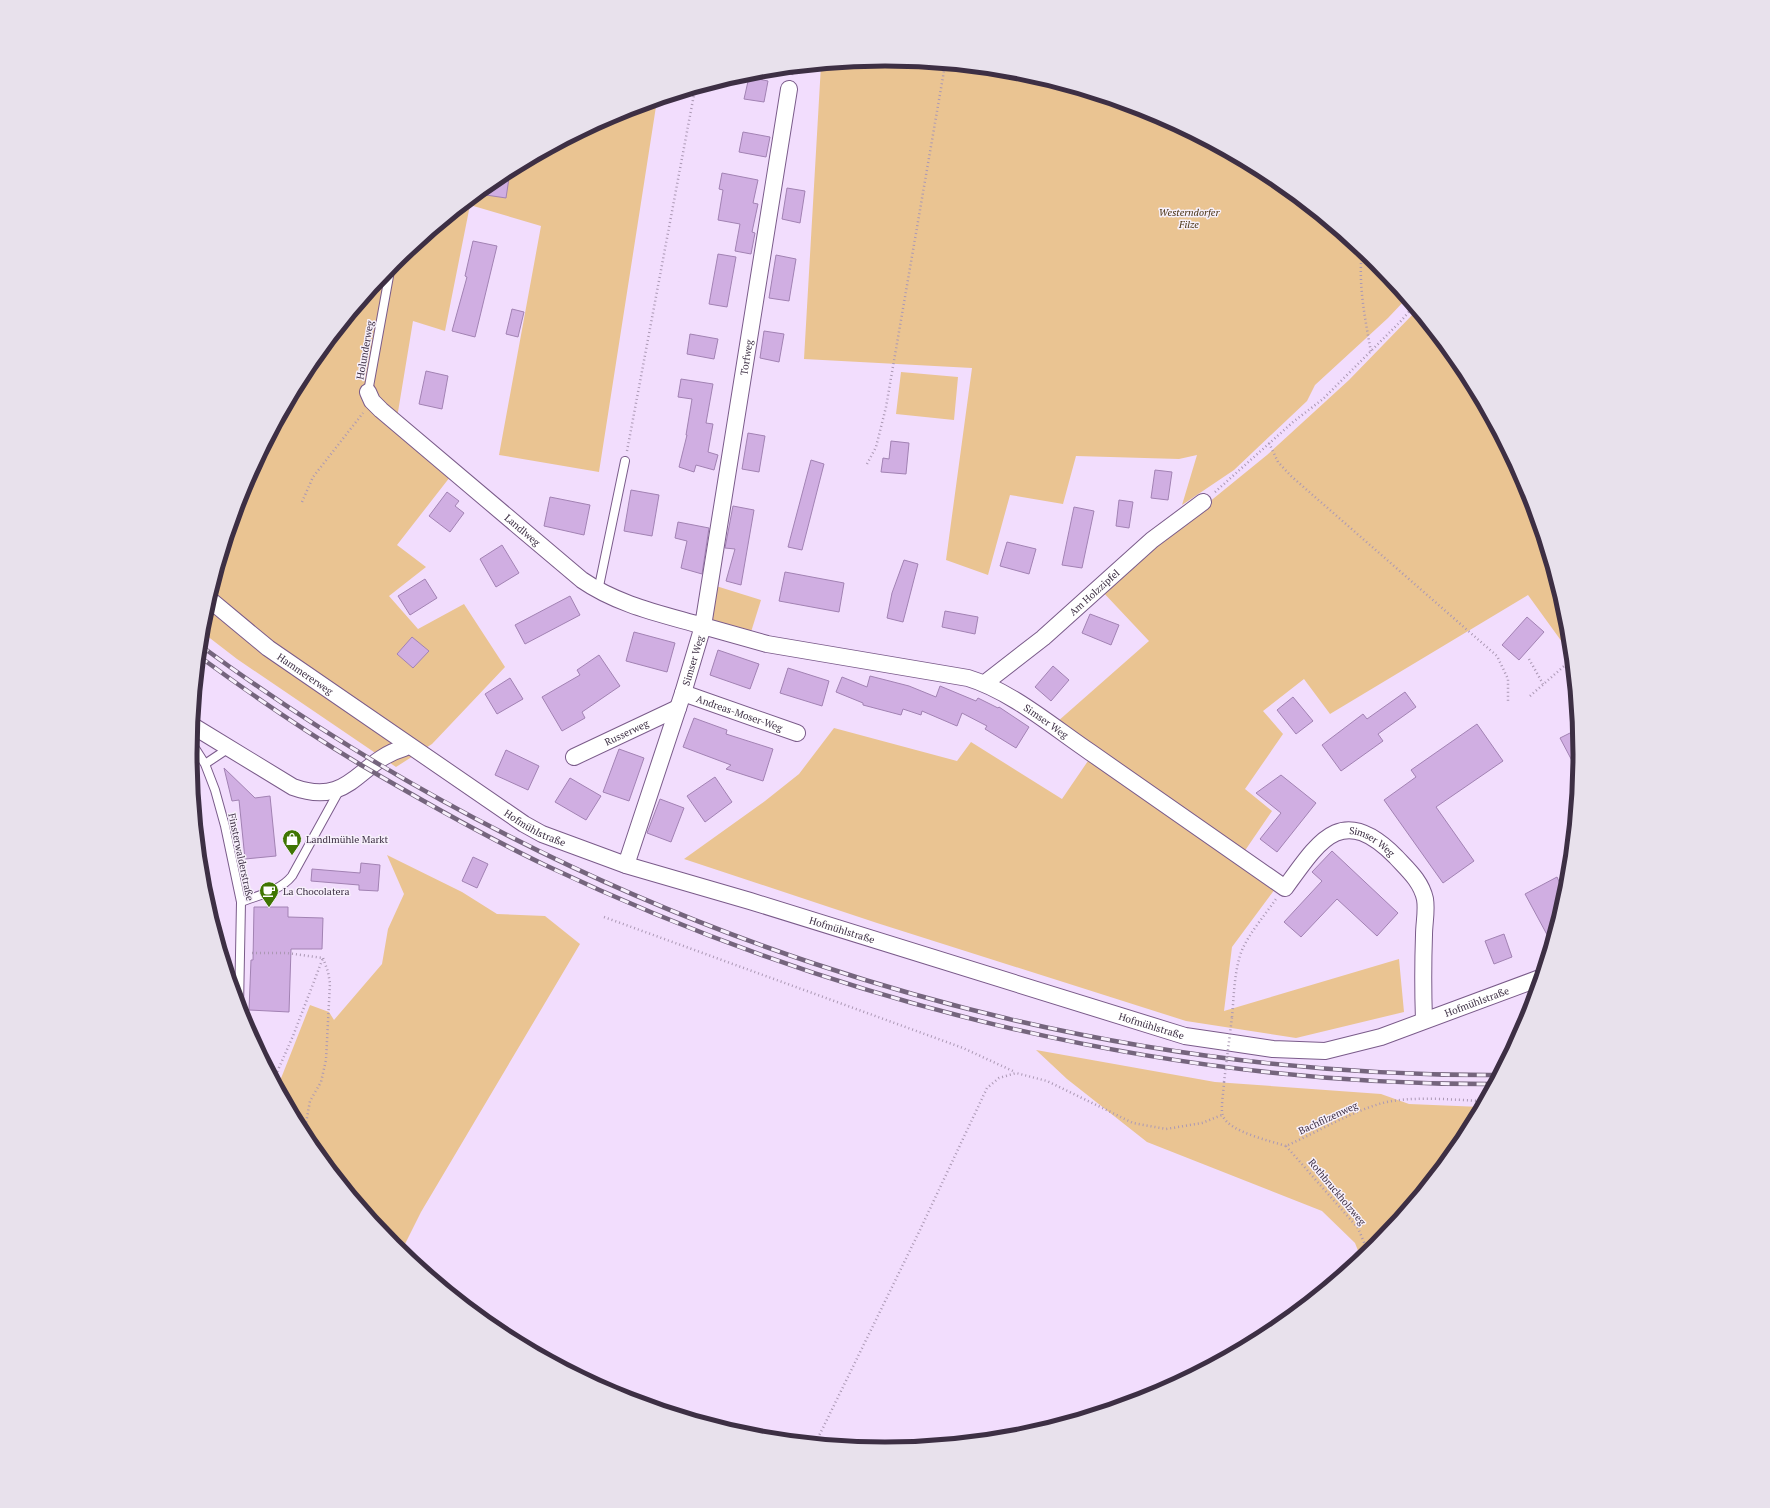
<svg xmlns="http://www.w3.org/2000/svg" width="1770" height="1508" font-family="'PT Serif',serif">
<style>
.green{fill:#eac492}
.building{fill:#d0aee2;stroke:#a282b3}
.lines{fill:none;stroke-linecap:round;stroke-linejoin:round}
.service-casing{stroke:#7a5b8a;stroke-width:10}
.minor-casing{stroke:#7a5b8a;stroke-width:18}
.path{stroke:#ab98b4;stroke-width:2.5;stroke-dasharray:1 3;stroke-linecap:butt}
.service{stroke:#fff;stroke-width:8}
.minor{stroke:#fff;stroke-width:16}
.rail-casing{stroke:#75657d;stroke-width:4.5}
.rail{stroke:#f7f0fb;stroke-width:3;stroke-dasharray:9;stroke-linecap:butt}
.path-bridge{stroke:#ab98b4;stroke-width:2.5;stroke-dasharray:1 3;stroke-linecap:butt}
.labels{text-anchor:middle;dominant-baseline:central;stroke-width:3;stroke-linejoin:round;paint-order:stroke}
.park-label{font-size:10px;font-style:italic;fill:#473112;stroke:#f7f0fb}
.street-label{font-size:10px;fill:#3d2f44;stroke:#f7f0fb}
.poi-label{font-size:10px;fill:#3d2f44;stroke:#f7f0fb;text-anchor:start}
.rim{fill:none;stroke:#3d2f44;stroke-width:5}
</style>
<rect width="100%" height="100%" fill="#f2ddfd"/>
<path class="green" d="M885,59l136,13 130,40 120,64 106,87 29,36 -18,19 -73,67 -8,16 -73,69 -52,35 15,-50 -18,4 -103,-3 -13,48 -53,-9 -22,80 -42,-15 26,-192 -168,-9 17,-294z
M657,100l-58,372 -100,-17 42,-229 -71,-21 -25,126 -32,-10 -16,97 60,50 -60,77 29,22 -37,29 29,33 46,-25 41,63 -73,77 -36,23 -159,-108 -35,-27 1,-14 40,-130 64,-120 87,-106 105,-86 120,-64z
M1416,311l47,57 64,120 40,131 3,34 -42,-58 -198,119 -26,-35 -41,32 20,23 -38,55 27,22 -28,41 -187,-130 92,-81 -48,-51 166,-135 82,-75z
M901,372l57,5 -4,43 -58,-6z
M716,586l45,14 -10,32 -34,-9 -5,-4z
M834,728l123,33 14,-19 91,57 28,-41 185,131 -43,58 -8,64 175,-52 5,53 -108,26 -110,-17 -309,-98 -193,-64 81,-58 34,-27z
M387,855l75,37 35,22 48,2 35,28 -159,268 -20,40 -8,-7 -86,-105 -29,-54 32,-81 19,7 5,8 48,-56 6,-35 16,-35z
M1036,1050l179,32 166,12 28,10 72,3 -18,33 -87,106 -15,12 -6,-15 -33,-32 -175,-69 -80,-63z"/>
<path class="building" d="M749,77l19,4 -4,21 -20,-3z
M743,132l27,5 -4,20 -27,-5z
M722,173l36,7 -5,23 5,1 -6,28 3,1 -4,21 -16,-3 5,-27 -22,-4 5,-30 -4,-1z
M498,177l11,1 -3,20 -20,-3 2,-10z
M787,188l18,3 -5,32 -18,-4z
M473,241l24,5 -22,91 -23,-6 15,-54 -2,-1z
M718,254l18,3 -9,50 -18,-3z
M776,255l20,4 -7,42 -20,-3z
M512,309l12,3 -6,25 -12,-3z
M764,331l20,3 -5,28 -19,-4z
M690,334l28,5 -4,20 -27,-5z
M426,371l22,5 -6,33 -23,-5z
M681,379l32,5 -7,39 7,1 -5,28 10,3 -4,15 -18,-5 -2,7 -15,-5 8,-32h-1l6,-36 -14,-2z
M748,433l17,3 -6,36 -17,-3z
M891,441l18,2 -3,31 -25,-2 2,-14 6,1z
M811,460l13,4 -22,86 -14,-3z
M1155,470l17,2 -4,28 -17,-2z
M631,490l28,5 -7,41 -28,-5z
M447,492l12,9 -4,5 9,7 -14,19 -21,-16z
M550,497l40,8 -6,30 -40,-9z
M1119,500l14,2 -4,26 -13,-2z
M733,506l21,4 -13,75 -15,-4 9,-32 -10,-1z
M1074,507l20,4 -12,57 -20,-3z
M678,522l31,6 -7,46 -21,-6 6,-27 -12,-3z
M1007,542l29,7 -7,25 -29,-8z
M502,545l17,28 -23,14 -16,-28z
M904,560l14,4 -15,58 -16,-4 5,-25z
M785,572l59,11 -5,29 -60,-11z
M425,579l12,19 -27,17 -12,-19z
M570,596l10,19 -55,29 -10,-19z
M945,611l33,6 -3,17 -33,-7z
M1090,614l29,11 -8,20 -29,-12z
M1527,617l17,15 -25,28 -17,-15z
M634,632l41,11 -8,29 -41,-11z
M412,637l17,14 -16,17 -16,-14z
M718,650l41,14 -9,25 -40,-14z
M599,655l21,31 -38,26 3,6 -23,13 -20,-34 38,-22 -3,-5z
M1053,666l16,14 -18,21 -16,-14z
M788,668l41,13 -7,25 -42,-13z
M870,676l39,10 27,11 4,-11 36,15 2,-3 20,10 1,-1 30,20 -13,21 -31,-19 2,-3 -25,-13 -5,13 -35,-15 -1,4 -18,-6 -2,6 -38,-10v-2l-27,-11 6,-15 25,10z
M510,678l13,21 -26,15 -12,-20z
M1405,692l11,15 -38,27 5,7 -42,30 -19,-26 41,-31 4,5z
M1293,697l20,24 -17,13 -19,-24z
M694,718l33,12 -1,4 47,15 -10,32 -37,-12 5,-4 -48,-18z
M1477,724l26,37 -67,46 38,54 -31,22 -59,-83 32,-23 -5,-7z
M1578,729l2,25 -2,18 -18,-34z
M619,749l25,9 -15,43 -26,-9z
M506,750l33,16 -11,24 -33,-15z
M224,768l31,30 15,-2 6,60 -31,3 -6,-59 -7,1z
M1281,775l35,28 -39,49 -17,-13 21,-26 -25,-20z
M715,777l17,25 -27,20 -18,-26z
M570,778l31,18 -15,24 -31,-18z
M660,799l24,9 -13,34 -24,-9z
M1332,851l66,62 -21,23 -40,-37 -36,38 -17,-15 38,-41 -10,-9z
M473,857l15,7 -11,24 -15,-7z
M361,863l19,2 -2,26 -19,-1v-5l-48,-4 1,-12 48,4z
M1557,877l8,17 -14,48 -26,-48z
M254,907h34v10l35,1 -1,31h-31l-2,63 -40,-2 2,-50h2z
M1504,934l8,23 -18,7 -9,-23z"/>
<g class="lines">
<defs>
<path id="service" d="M368,392l23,-127
M598,591l27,-130
M191,742l14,22 10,26 10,36 16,76 -2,105
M205,764l24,-16
M241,902c18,-7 39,-11 51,-26l48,-87"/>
<g id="minor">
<path id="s1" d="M368,392l4,9 9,9 201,170c36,25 80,34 121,46l86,-537"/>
<path id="s2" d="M209,599l59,49 256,176 18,10 84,31 124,36 435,135 41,6 47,7 52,2 56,-14 159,-59"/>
<path id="s3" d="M985,683l58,-45 109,-98 51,-38"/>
<path id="s4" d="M683,693l114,40"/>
<path d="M193,726l100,61c58,21 65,-26 111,-39l1,-5"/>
<path id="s5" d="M574,757l104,-49"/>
<path id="s6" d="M626,865l57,-172 20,-67 64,18 201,34c43,13 85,49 122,74 65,45 130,90 195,136 34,-47 57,-86 111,-31 12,13 25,24 29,42 2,12 -1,24 -1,36 -1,28 -1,57 0,85"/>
</g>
</defs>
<use href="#service" class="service-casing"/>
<use href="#minor" class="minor-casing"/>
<path class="path" d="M792,75l1,-7
M1362,251c-4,34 3,67 9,101
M1269,443l9,19 13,14 206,180 11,23v23
M627,451l68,-362
M867,464l9,-17 10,-40 59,-342
M1215,492l78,-70 30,-23 78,-78 12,-14
M302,502l11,-25 50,-64
M1529,659l14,25
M1530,696l41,-36
M604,917l359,131 52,24
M252,953h35l36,5
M1232,1017c2,-21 2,-46 10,-67 8,-18 23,-35 34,-51
M274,1079l19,-43 30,-78
M1224,1082c0,8 -4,27 -1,34 6,16 48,25 63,30 31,-14 61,-32 93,-42 31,-9 73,-4 105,-3
M304,1134l6,-33 11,-19 5,-22 4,-77 -2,-11 -5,-14
M1286,1146l72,82 10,24
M816,1442l103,-210 68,-144 12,-10 17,-5 31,8 86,42 33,6 36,-6 20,-8"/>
<use href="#service" class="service"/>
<use href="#minor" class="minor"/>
<defs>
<path id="rail" d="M201,646c372,274 834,431 1297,429
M200,657c52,38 106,75 161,108 60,35 121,70 184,100 295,140 620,220 948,219"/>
</defs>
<use href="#rail" class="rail-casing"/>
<use href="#rail" class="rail"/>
<path class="path-bridge" d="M1224,1082l8,-65"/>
</g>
<defs>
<symbol id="shop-pin" viewBox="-11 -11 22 30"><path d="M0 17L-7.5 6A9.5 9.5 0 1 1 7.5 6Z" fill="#3f7502" stroke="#f7f0fb"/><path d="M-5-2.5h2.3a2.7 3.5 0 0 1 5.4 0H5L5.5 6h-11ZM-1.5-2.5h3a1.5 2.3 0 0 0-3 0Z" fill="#fff"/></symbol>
<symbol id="cafe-pin" viewBox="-11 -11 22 30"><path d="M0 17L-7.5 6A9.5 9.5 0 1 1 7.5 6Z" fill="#3f7502" stroke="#f7f0fb"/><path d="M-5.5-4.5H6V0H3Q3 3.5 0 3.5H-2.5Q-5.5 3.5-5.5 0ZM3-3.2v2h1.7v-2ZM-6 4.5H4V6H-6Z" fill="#fff"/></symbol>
</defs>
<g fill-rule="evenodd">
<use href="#shop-pin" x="281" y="828" width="22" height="30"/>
<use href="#cafe-pin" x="258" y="880" width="22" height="30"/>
</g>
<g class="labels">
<g class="park-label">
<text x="1189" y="212">Westerndorfer<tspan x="1189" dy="12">Filze</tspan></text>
</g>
<g class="street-label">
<text transform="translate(365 350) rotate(-80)">Holunderweg</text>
<text stroke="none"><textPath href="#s1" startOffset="688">Torfweg</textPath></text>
<text stroke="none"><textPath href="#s1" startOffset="208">Landlweg</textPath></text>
<text stroke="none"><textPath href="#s3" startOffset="142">Am Holzzipfel</textPath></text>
<text stroke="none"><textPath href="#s6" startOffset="215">Simser Weg</textPath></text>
<text stroke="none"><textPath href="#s2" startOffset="122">Hammererweg</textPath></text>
<text stroke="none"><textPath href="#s4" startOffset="60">Andreas-Moser-Weg</textPath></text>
<text stroke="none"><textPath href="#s6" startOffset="611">Simser Weg</textPath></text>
<text stroke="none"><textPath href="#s5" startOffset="58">Russerweg</textPath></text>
<text stroke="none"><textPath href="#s2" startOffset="399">Hofmühlstraße</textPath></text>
<text stroke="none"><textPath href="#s6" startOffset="1018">Simser Weg</textPath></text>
<text transform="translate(241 857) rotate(78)">Finsterwalderstraße</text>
<text stroke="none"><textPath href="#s2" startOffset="723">Hofmühlstraße</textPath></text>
<text stroke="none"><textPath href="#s2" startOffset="1383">Hofmühlstraße</textPath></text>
<text stroke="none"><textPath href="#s2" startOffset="1047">Hofmühlstraße</textPath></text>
<text transform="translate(1328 1118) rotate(-25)">Bachfilzenweg</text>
<text transform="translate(1337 1192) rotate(50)">Rothbruckholzweg</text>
</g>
<g class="poi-label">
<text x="306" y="839">Landlmühle Markt</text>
<text x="283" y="891">La Chocolatera</text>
</g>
</g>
<path d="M0 0H1770V1508H0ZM197 754a688 688 0 1 1 1376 0a688 688 0 1 1-1376 0Z" fill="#e8e1ec" fill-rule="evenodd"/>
<path class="rim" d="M197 754a688 688 0 1 1 1376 0a688 688 0 1 1-1376 0Z"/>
</svg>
